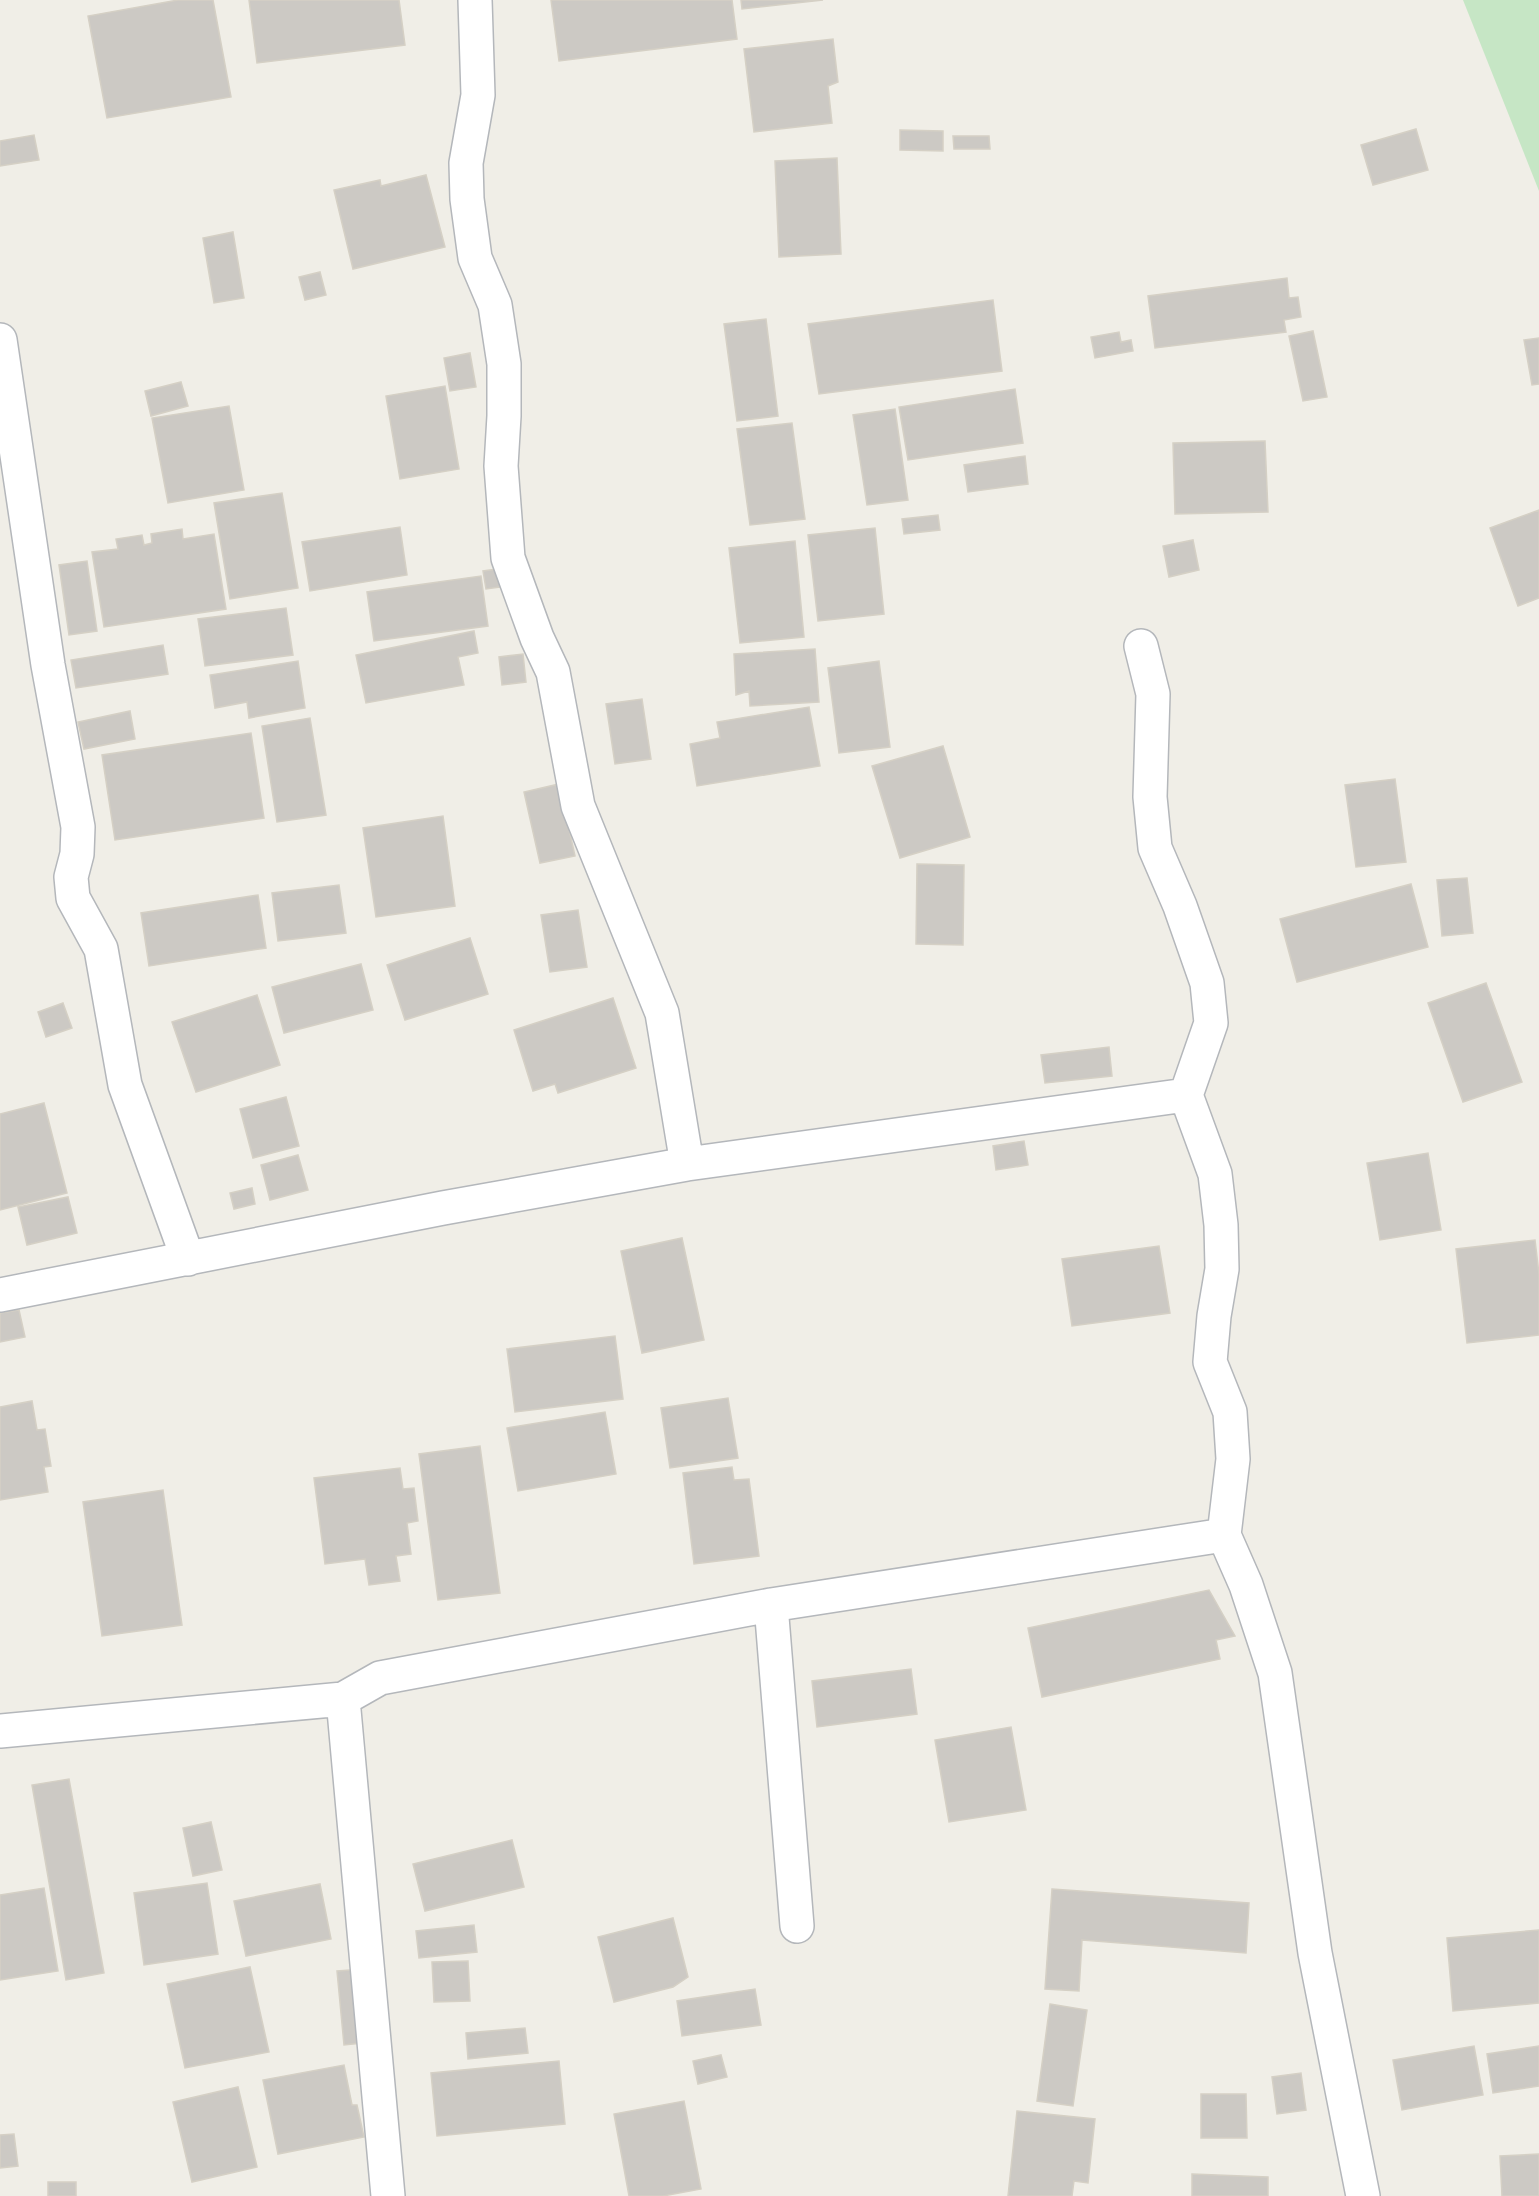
<svg xmlns="http://www.w3.org/2000/svg" width="1539" height="2196" font-family="Poppins,sans-serif">
<style>
.green{fill:#c6e6c5}
.building{fill:#ccc9c4;stroke:#d5d0c5;stroke-width:1.5}
.lines{fill:none;stroke-linecap:round;stroke-linejoin:round}
.street-casing{stroke:#b4b7bb;stroke-width:36}
.street{stroke:#fff;stroke-width:33}
</style>
<rect width="100%" height="100%" fill="#f0eee7"/>
<path class="green" d="M1463,0h76v191z"/>
<path class="building" d="M178,0h35l18,97 -124,21 -19,-102z
M249,0h150l6,45 -148,18z
M551,0h181l5,39 -178,22z
M741,0h82l-81,9z
M833,39l5,43 -10,4 4,37 -78,9 -10,-83z
M1416,129l12,41 -55,15 -12,-40z
M900,130l43,1v20l-43,-1z
M34,135l5,25 -39,6v-25z
M953,136h36l1,13h-36z
M837,158l4,96 -62,3 -4,-96z
M426,175l19,72 -92,22 -19,-79 46,-10 1,6z
M233,232l11,66 -30,5 -11,-65z
M320,272l6,23 -21,5 -6,-23z
M1287,278l2,20 9,-1 3,20 -17,3 2,12 -131,16 -7,-52z
M993,300l9,71 -183,23 -11,-70z
M766,319l12,97 -41,5 -13,-97z
M1313,331l14,66 -24,4 -14,-65z
M1119,332l2,10 10,-2 2,11 -38,7 -4,-21z
M1539,338v46l-7,1 -8,-45z
M470,353l6,34 -26,4 -6,-33z
M181,382l7,24 -37,10 -6,-25z
M445,386l14,83 -59,10 -14,-83z
M1015,389l8,54 -115,17 -9,-53z
M229,406l15,84 -76,13 -16,-85z
M895,409l13,91 -41,5 -14,-90z
M792,423l13,96 -55,6 -13,-96z
M1265,441l3,71 -93,2 -2,-71z
M1025,456l3,28 -60,8 -4,-27z
M282,493l16,95 -68,11 -16,-96z
M1539,510v88l-21,8 -28,-78z
M938,515l2,15 -36,4 -2,-15z
M400,527l7,48 -97,16 -8,-49z
M875,528l9,86 -66,7 -10,-86z
M182,529l1,10 31,-5 12,75 -122,18 -12,-75 26,-3 -2,-10 26,-4 2,10 8,-2 -1,-9z
M1193,540l6,30 -30,7 -6,-31z
M795,541l9,96 -64,6 -11,-95z
M87,561l10,70 -28,4 -10,-70z
M504,568l3,18 -21,3 -3,-18z
M481,576l7,50 -114,15 -7,-49z
M286,608l7,47 -88,11 -7,-47z
M474,631l4,22 -20,4 6,28 -98,18 -10,-48z
M163,645l5,29 -92,14 -5,-28z
M815,649l4,53 -69,4 -1,-15 -13,4 -2,-41z
M523,654l3,28 -24,3 -3,-28z
M298,661l7,47 -56,10 -2,-16 -32,6 -5,-33z
M879,661l11,86 -51,6 -11,-85z
M642,699l9,60 -36,5 -9,-60z
M809,707l11,59 -123,20 -7,-42 30,-6 -3,-16z
M130,711l5,28 -51,10 -6,-27z
M310,718l16,97 -49,7 -15,-96z
M251,733l13,85 -149,22 -13,-85z
M943,746l27,91 -70,21 -28,-92z
M1395,779l11,83 -50,5 -11,-82z
M559,784l16,72 -35,7 -16,-71z
M443,816l12,90 -79,11 -13,-89z
M917,864l47,1 -1,80 -47,-1z
M1467,878l6,55 -31,3 -5,-56z
M1411,884l17,63 -131,35 -17,-63z
M339,885l7,48 -68,8 -6,-48z
M258,895l8,53 -117,18 -8,-53z
M578,910l9,57 -37,5 -9,-57z
M470,938l18,56 -83,26 -18,-55z
M361,964l12,46 -89,23 -12,-46z
M1486,983l36,99 -59,20 -35,-99z
M257,995l23,70 -84,27 -24,-70z
M613,998l23,70 -78,25 -3,-9 -22,7 -19,-61z
M63,1003l9,25 -26,9 -8,-25z
M1109,1047l3,29 -67,7 -4,-28z
M286,1097l13,49 -46,12 -13,-49z
M44,1103l23,90 -67,17v-96z
M1024,1141l4,24 -32,5 -3,-24z
M1428,1153l13,77 -61,10 -13,-77z
M298,1155l10,35 -38,10 -9,-35z
M252,1188l3,16 -21,5 -4,-16z
M68,1197l9,36 -50,12 -9,-38z
M682,1238l22,102 -62,13 -21,-102z
M1535,1240l4,34v61l-72,8 -11,-94z
M1159,1246l11,67 -98,13 -10,-67z
M19,1310l6,27 -25,5v-29z
M615,1336l8,63 -108,13 -8,-63z
M728,1398l10,60 -68,10 -9,-60z
M32,1401l5,29 8,-1 6,37 -7,1 4,25 -48,8v-93z
M605,1412l11,62 -98,17 -11,-63z
M480,1446l20,147 -62,7 -19,-146z
M732,1467l2,13 15,-1 10,77 -65,8 -11,-91z
M400,1468l3,21 11,-1 4,33 -11,2 4,31 -15,2 4,25 -31,4 -4,-26 -40,5 -11,-86z
M163,1490l19,135 -80,11 -19,-134z
M1209,1590l26,46 -19,4 4,19 -178,38 -14,-69z
M911,1669l6,45 -100,13 -5,-46z
M1011,1727l15,83 -77,12 -14,-82z
M69,1779l35,194 -38,7 -34,-195z
M211,1822l11,48 -29,6 -10,-48z
M512,1840l12,47 -99,24 -12,-47z
M207,1883l11,71 -74,11 -10,-72z
M320,1884l11,55 -85,17 -12,-55z
M44,1888l14,83 -58,9v-85z
M1052,1889l197,14 -3,50 -164,-13 -3,51 -34,-2z
M673,1918l15,59 -15,10 -59,15 -16,-65z
M474,1925l3,27 -58,6 -3,-27z
M1539,1930v73l-86,8 -6,-73z
M468,1961l2,40 -36,1 -2,-40z
M250,1967l19,85 -84,16 -18,-84z
M364,1969l8,73 -28,3 -7,-74z
M755,1989l6,36 -79,11 -5,-35z
M1050,2004l37,6 -14,96 -36,-5z
M525,2028l3,25 -60,6 -2,-26z
M1474,2046l9,49 -81,15 -9,-50z
M1539,2046v40l-46,7 -6,-39z
M721,2055l6,22 -29,7 -5,-23z
M559,2061l6,63 -128,12 -6,-63z
M344,2065l8,40h5l7,32 -86,17 -15,-74z
M1301,2073l5,37 -29,4 -5,-37z
M238,2087l19,80 -65,15 -19,-80z
M1201,2094h45l1,44h-46z
M684,2101l17,88 -38,7h-34l-15,-82z
M1017,2111l78,8 -7,64 -14,-2 -2,15h-64z
M14,2134l4,32 -18,2v-33z
M1539,2154v42h-37l-2,-40z
M1192,2174l76,3v19h-76z
M48,2182h28v14h-28z"/>
<g class="lines">
<defs>
<path id="street" d="M475,0l3,95 -12,68 1,36 8,59 20,47 9,59v52l-3,50 7,92 29,80 16,34 25,134 84,207 25,151 499,-69 29,79 6,51 1,44 -8,47 -4,46 20,50 3,47 -9,76 22,50 29,88 40,280 48,243
M0,340l48,325 30,162 -1,27 -6,23 2,21 28,51 24,136 63,174
M1141,646l12,48 -3,103 5,51 25,58 27,77 4,40 -25,72
M0,1295l443,-87 244,-44
M771,1605l26,321
M343,1699l45,497
M0,1731l343,-32 37,-21 391,-73 453,-70"/>
</defs>
<use href="#street" class="street-casing"/>
<use href="#street" class="street"/>
</g>
</svg>
